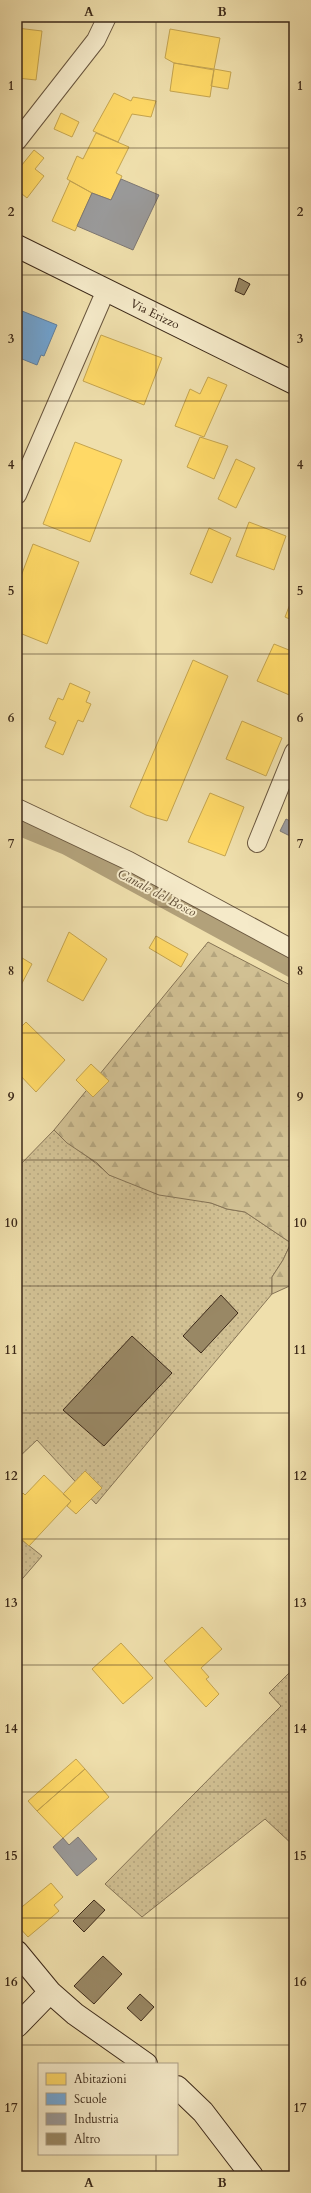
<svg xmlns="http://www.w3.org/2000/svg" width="311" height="2193" font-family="Cardo,serif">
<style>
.grass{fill:url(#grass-dots);stroke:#867456}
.forest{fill:url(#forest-firs);stroke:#867456}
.homes{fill:#ffd966;stroke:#c4a44f}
.schools{fill:#6fa8dc;stroke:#6082a2}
.industry{fill:#999;stroke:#7d7773}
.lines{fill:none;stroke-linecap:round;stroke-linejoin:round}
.canal{stroke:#b2a17a;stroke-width:23}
.building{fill:#998865;stroke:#3c2919}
.street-casing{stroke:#69563e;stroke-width:20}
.secondary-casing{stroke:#3c2919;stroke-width:24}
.street{stroke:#f5eac9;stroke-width:18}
.secondary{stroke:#f5eac9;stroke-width:22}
.grid{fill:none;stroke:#3c2919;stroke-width:1;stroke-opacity:0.55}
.labels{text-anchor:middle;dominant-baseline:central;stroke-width:4;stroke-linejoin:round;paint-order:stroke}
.street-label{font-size:12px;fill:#3c2919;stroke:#f5eac9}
.water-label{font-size:13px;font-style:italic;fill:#5f4d36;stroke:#f5eac9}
.neatline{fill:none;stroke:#3c2919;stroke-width:1.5}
.grid-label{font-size:13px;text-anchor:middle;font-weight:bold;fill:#3c2919}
</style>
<defs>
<pattern id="grass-dots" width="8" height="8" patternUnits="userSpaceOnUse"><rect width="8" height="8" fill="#d1c093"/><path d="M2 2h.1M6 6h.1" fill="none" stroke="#b4a57e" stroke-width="1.8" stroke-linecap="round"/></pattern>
<pattern id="forest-firs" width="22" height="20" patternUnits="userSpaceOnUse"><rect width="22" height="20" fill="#d1c093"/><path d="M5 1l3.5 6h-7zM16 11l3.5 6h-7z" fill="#b4a57e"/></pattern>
</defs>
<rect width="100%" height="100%" fill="#efdfac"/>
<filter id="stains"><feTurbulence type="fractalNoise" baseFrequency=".005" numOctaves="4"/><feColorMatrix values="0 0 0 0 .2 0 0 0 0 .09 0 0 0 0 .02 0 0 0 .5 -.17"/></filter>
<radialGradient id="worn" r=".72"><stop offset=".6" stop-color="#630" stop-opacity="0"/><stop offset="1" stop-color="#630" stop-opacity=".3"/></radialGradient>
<path class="grass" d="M54,1130c17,17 38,28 55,45l102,28 16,6 18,3 46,31 -8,17 -11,17v17l-176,210 -59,-64 -20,19v-291z
M17,1536l25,20 -25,29z
M294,1668v178l-29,-27 -123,98 -37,-33 176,-178 -12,-13z"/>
<path class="forest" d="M208,942l86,45v297l-22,10v-17l11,-17 8,-17 -46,-31 -18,-3 -16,-6 -52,-8 -50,-20 -12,-12 -30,-20 -13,-13z"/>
<path class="homes" d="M213,17h47l-1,5z
M17,28l25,3 -6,49 -19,-2z
M170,29l50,9 -6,31 -40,-6 -9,-5z
M174,63l40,7 -4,27 -40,-6z
M214,69l17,3 -3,17 -17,-3z
M114,93l17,8 2,-4 23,4 -5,16 -19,-3 -14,28 -25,-11z
M61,113l18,9 -7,15 -18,-8z
M96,133l33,14 -13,26 6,3 -11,24 -19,-7 -25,-14 10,-23 6,3z
M34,150l10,8 -9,11 9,7 -17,22 -10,-8v-19z
M70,181l22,12 -17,38 -23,-10z
M101,335l61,23 -18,47 -61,-24z
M208,377l19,8 -23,52 -29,-11 15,-37 10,5z
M200,437l28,9 -14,33 -27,-12z
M75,442l47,18 -32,82 -47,-18z
M236,459l19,9 -19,40 -18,-9z
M249,522l37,14 -12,34 -38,-14z
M209,528l22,10 -19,45 -22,-9z
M33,544l46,18 -32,82 -30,-12v-45z
M294,594v27l-9,-4z
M274,644l20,8v45l-37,-16z
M193,660l35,16 -61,145 -21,-6 -16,-8z
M70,683l20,9 -4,10 5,2 -8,18 -5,-2 -15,35 -18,-8 11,-25 -7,-3 9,-21 5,2z
M242,721l40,17 -16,38 -40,-17z
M210,793l34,14 -19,49 -37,-14z
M69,932l38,27 -24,42 -36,-20z
M156,936l32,18 -7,13 -32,-19z
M19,956l13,8 -12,23 -3,-2z
M26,1022l39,38 -29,32 -19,-20v-41z
M91,1064l18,17 -16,16 -17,-17z
M85,1471l17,17 -26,26 -9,-8 4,-5 -8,-7z
M44,1475l27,26 -42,45 -12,-11v-36l6,-6 2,2z
M202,1627l20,22 -21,19 8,9 -3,2 13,15 -13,13 -42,-46z
M121,1643l32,35 -30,26 -31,-35z
M76,1759l9,10 -48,42 -9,-10z
M85,1769l24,28 -46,41 -26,-27z
M51,1883l12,14 -9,8 5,6 -31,26 -11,-12v-14z"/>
<path class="schools" d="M17,309l40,16 -13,31 -3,-1 -4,10 -20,-8z"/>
<path class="industry" d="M121,179l38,16 -26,55 -56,-24 15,-33 19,7z
M286,819l8,4v15l-14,-7z
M78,1837l19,22 -20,17 -24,-29 10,-9 6,7z"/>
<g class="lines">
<path class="canal" d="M17,823l49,20 228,124"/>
</g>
<path class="building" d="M239,278l11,6 -6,11 -9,-4z
M221,1295l17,18 -37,40 -18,-17z
M132,1336l40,37 -68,73 -41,-36z
M94,1900l11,10 -21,22 -11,-11z
M103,1956l19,18 -28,30 -20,-18z
M140,1994l14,13 -13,14 -14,-13z"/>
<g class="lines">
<defs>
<path id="street" d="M17,141l79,-101 11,-23
M17,495l89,-205
M17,808l112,53 165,89
M257,843l37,-91"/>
<path id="secondary" d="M17,246l277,137
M17,1952l33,40 25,22 71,50
M17,2026l33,-34
M177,2087l26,25 49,64"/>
</defs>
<use href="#street" class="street-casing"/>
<use href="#secondary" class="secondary-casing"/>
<use href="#street" class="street"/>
<use href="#secondary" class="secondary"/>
</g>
<path class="grid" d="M156,17v2047M17,148h277M17,275h277M17,401h277M17,528h277M17,654h277M17,780h277M17,907h277M17,1033h277M17,1160h277M17,1286h277M17,1413h277M17,1539h277M17,1665h277M17,1792h277M17,1918h277M17,2045h277M156,2154v22"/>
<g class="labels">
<g class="street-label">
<text transform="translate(155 314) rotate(26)">Via Erizzo</text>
</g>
<g class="water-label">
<text transform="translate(157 893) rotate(28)">Canale del Bosco</text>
</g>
</g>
<rect width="311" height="2193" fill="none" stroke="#efdfac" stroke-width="44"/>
<rect x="38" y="2063" width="140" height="92" fill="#f5eac9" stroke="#ab9d83"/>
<rect x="46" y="2073" width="20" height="12" fill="#ffd966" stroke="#ab9d83"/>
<text x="74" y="2083" font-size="12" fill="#3c2919">Abitazioni</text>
<rect x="46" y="2093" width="20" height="12" fill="#6fa8dc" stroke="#ab9d83"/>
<text x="74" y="2103" font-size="12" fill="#3c2919">Scuole</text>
<rect x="46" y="2113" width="20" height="12" fill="#999999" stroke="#ab9d83"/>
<text x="74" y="2123" font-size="12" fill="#3c2919">Industria</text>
<rect x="46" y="2133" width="20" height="12" fill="#998865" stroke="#ab9d83"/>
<text x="74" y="2143" font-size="12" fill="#3c2919">Altro</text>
<rect x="22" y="22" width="267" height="2149" class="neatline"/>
<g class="grid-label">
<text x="89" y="16">A</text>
<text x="222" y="16">B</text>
<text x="11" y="90">1</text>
<text x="300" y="90">1</text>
<text x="11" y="216">2</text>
<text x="300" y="216">2</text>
<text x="11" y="343">3</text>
<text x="300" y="343">3</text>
<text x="11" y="469">4</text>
<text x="300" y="469">4</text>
<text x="11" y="595">5</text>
<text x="300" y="595">5</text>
<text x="11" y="722">6</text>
<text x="300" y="722">6</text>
<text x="11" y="848">7</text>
<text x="300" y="848">7</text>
<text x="11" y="975">8</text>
<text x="300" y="975">8</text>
<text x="11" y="1101">9</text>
<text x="300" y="1101">9</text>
<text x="11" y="1227">10</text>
<text x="300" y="1227">10</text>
<text x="11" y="1354">11</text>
<text x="300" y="1354">11</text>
<text x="11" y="1480">12</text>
<text x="300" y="1480">12</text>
<text x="11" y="1607">13</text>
<text x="300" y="1607">13</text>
<text x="11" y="1733">14</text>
<text x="300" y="1733">14</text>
<text x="11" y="1860">15</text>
<text x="300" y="1860">15</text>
<text x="11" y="1986">16</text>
<text x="300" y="1986">16</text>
<text x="11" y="2112">17</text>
<text x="300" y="2112">17</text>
<text x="89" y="2187">A</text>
<text x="222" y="2187">B</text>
</g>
<rect width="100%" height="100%" filter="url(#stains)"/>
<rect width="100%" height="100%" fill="url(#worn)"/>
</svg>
